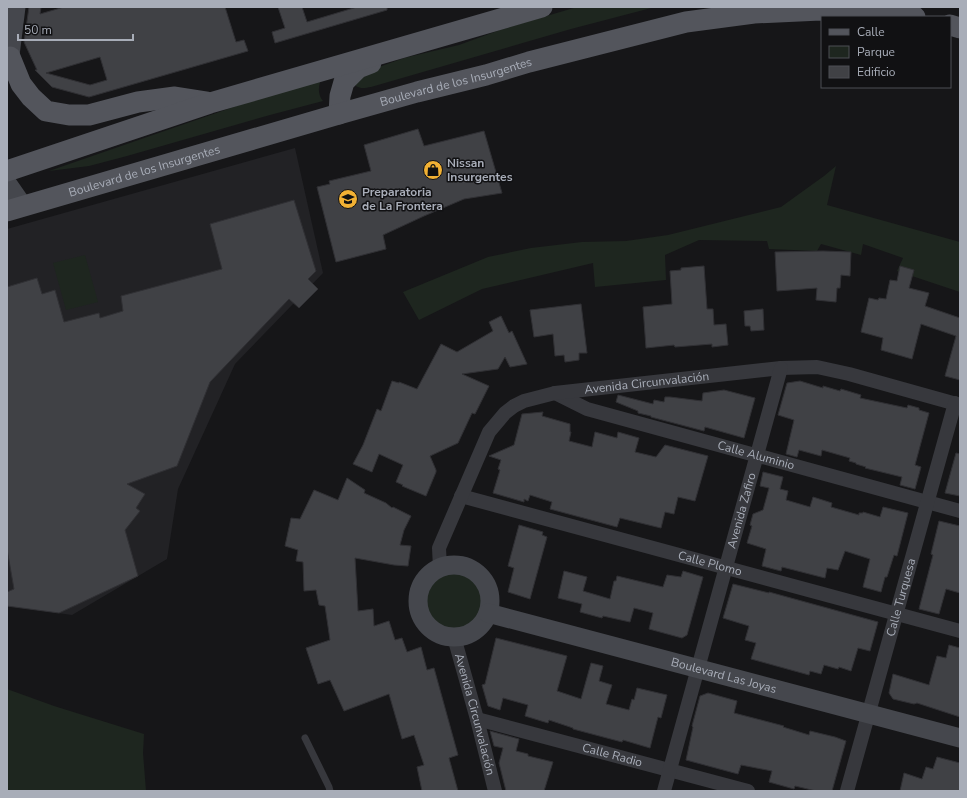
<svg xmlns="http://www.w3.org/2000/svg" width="967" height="798" font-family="'Nunito Sans',sans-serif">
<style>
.built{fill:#222225}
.green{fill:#1e261f}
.building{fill:#404145;stroke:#303034;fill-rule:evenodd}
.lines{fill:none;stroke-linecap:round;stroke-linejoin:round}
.lane{stroke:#37383d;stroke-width:7}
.street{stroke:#37383d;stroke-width:14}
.secondary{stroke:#45474d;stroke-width:19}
.primary{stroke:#53555c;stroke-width:21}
.labels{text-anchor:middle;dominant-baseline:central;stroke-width:3;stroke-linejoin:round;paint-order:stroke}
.street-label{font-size:12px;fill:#a8adb8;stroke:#111113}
.poi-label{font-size:12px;font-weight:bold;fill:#a8adb8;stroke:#111113;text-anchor:start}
</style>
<rect width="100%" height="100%" fill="#161618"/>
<path class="built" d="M295,148l28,125 -88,91 -57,125 -11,70 -95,56 -65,-9v-377z"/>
<path class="green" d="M577,7h78l-84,22 -200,58c-6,1 -10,2 -15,-1l-1,-3 10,-11 39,-14 55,-13 41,-15z
M323,76c-5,8 -6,18 0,25l-53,14 -143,41 -38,10 -40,5z
M836,166l-9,39 133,37v50l-63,-21 6,-13 -40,-14 -2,11 -40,-11 -4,7 -48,-2 -2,-8 -68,-1 -34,15 1,25 -71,7 -2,-24 -111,26 -63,31 -16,-28 85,-35 43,-9 51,-6 44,-1 42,-6 113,-28 43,-31z
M85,255l13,47 -32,8 -13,-47z
M424 602a29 29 0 1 1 58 0a29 29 0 1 1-58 0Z
M7,689l47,17 90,28 -1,19 3,38h-139z"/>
<path class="building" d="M29,7h12l-1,7 24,-7h161l11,35 8,-2 4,11 -159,46 -37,-10 -17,-17h2l-13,-28zM100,57l7,23 -17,5 -44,-12z
M278,7h24l5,15 50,-15h30v3l-112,33 -3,-11 13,-4z
M418,129l6,17 60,-15 18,62 -38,6 -40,17 -41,19 3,14 -50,13 -19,-75 13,-3 -1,-3 42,-10 -7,-26z
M294,200l22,71 -8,8 10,10 -19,19 -10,-9 -79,83 -33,84 -50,18 18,10 -9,14 4,3 -15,19 13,46 -79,37 -52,-7v-14l7,-3 -7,-40v-262l30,-9 5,16 13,-4 9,32 35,-9 1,5 23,-7 -2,-15 101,-27 -12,-45z
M823,251l28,1 -1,24 -9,-1 -1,13h-3l-1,14 -20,-2 1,-12 -40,3 -2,-39z
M704,266l3,43h6l1,16 12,-1 2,21 -16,2v-3l-37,3 -1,-2 -28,3 -3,-41 29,-3 -2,-33 11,-1v-2z
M900,266l14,4 -5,18 20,5 -4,13 35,12v62l-15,-4 11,-40 -35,-12 -9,35 -31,-9 2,-12 -22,-6 8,-34 9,2 1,-2 7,1 4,-19 7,1z
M581,304l6,49h-8v7l-14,2 -1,-7 -9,1 -2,-22 -19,3 -4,-27z
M763,309l1,21 -13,1 -1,-5h-5l-1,-15z
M501,316l8,17 3,-2 15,33 -17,3 -5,-10 -7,12 -36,5 27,12 -14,28 -3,-1 -14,30 -28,13 6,14v2l-10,24 -24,-10 1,-1 -7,-3 7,-17 -24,-11 -7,18 -19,-8 10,-19 14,-36 4,2 11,-30 7,2v-1l18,7 24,-45 16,8 36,-21 -4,-9z
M800,381l23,7v-2l17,5 1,-2 20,6 -1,3 47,10 1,-3 11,3v2l10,3 -14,52 6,2 -6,22 -15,-4 2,-8 -37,-9 1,-1 -10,-3v-1l-7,-2 1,-3 -28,-8 -1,6 -22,-6 -2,7 -11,-3 8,-34 -16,-5 9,-32z
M724,390l31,8 -11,40 -39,-11 -1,4 -53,-14v-1l-13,-3v-2l-22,-9 2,-7 35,9 1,-4 10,2 1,-5h5l32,4 1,-8z
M543,412l-1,4 28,8v8h1l-2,9 23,6 3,-15 22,6 1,-6 21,6 -4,14 21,5 9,-12 43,11 -13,45 -17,-4 -4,17 -9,-2 -4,16 -41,-10 -3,9 -67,-18 2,-7 -22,-7 -2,6 -4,-2v3l-31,-9 7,-23 -2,-1 3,-9 -12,-4 25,-11 8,-31z
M956,453l4,1v42l-15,-3z
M763,472l20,5 -3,12 8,2 -2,9 24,7 3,-10 19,6 -1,4 28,8v-2h4v-1l17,5 3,-10 25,6 -11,43 -3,-1 -7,22h-2l-4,15 -18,-5 7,-28 -25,-8 -7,19 -11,-2 -2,10 -43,-11 -1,4 -19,-5 4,-17 -19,-6 5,-17 -2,-1 3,-11 10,-4 6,-22 -9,-2z
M347,478l18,12 -1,3 22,10 6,5 1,-1 18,9 -7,14 -4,15 11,1 -3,20 -14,-1 -39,-7 3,53 15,-2 1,17 15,-5 6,19 7,-2 5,14 14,-5 6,23 7,-2 24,87 -9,3 9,33h-36l-5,-24 7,-2 -10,-30 -12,4 -13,-45 -45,17 -14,-31 -12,4 -12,-36 24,-8 -5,-34 -6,-1 -3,-15 -12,1 -1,-29 -7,-1 2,-11 -13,-4 6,-28 9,1 14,-29 24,10z
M939,521l21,5v67l-14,-4 -7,25 -20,-5 14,-54 -2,-1z
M519,525l24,7 -1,3 5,2 -17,62 -22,-7 6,-24 -6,-2z
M564,571l23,6 -4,14 27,8 4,-18h2l1,-5 46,11 4,-12 14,2 2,-6 20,6 -16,58 -5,3 -33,-9 4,-16 -19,-5 -4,14 -27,-6 -1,2 -22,-6 2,-8 -24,-6z
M733,584l36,9v-1l109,30 -8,29 -12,-3 -7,23 -12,-4 -1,2 -14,-4 -3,9 -11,-3 -1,4 -58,-16 5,-16 -11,-3 4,-14 -26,-8z
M496,638l71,18 -10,35 24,8 10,-36 12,3 -4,15 13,4 -6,19 23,6 3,-11 2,1 3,-12 30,7 -6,23 -3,-1 -8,31 -27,-8 -1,2 -49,-13v-1l-24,-8 -1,3 -23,-7 3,-11 -25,-7 -3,12 -12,-4 -6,-21 3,-1z
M949,645l11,3v69l-43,-14 -3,1 -21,-5 -4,-6 4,-19 36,11 8,-29 9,2z
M708,693l29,8 -3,12 50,13 -1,1 26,8 1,-4 25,6 11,4 -14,50h-16l-21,-5 -1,3 -25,-7 3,-11 -31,-6 -3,9 -52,-14 7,-33 -1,-1 8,-30z
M490,731l29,8 -3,12 12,3v2l25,6 -9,29h-38l-7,-28 4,-15 -9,-2z
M937,757l23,6v28h-60l4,-18 18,6 4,-12 7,2z"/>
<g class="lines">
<path class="lane" d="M305,738l24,49 1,4"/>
<g class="street">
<path id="s1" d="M555,393l32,16 373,102"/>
<path id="s2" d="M461,496l499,135"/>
<path id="s3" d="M440,568l-1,-20 50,-116 16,-19 9,-7 10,-5 31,-8 226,-25 36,-1 32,7 111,31"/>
<path id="s4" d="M454,637l23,82 18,72"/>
<path id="s5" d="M477,719l271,72"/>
<path id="s6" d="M664,791l117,-423"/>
<path id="s7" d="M847,791l108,-388"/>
</g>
<g class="secondary">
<path d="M8,71l8,-64"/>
<path d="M7,183l16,23"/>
<circle cx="454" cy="601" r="36"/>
<path id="s8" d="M488,613l472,125"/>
</g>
<g class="primary">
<path d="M950,25l10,3"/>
<path d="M10,57l11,27 10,13 15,14 23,4h20l49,-13 37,-5 32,5"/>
<path d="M339,114l1,-18 4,-14 14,-14 13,-5"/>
<path d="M7,171l203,-68 332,-96"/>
<path id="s9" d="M7,211l332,-97 78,-22 69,-17 43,-13 157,-40 68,-9 67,-3 84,5 10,2"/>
</g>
</g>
<defs>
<symbol id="shop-disc" viewBox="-11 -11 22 22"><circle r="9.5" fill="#f2b134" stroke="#111113"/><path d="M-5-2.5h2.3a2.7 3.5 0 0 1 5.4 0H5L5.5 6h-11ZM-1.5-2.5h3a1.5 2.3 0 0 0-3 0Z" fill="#111"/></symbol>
<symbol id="university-disc" viewBox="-11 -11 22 22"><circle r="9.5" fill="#f2b134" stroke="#111113"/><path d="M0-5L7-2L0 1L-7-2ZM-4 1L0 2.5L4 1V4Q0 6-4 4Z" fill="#111"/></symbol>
</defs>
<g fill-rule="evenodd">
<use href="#shop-disc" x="422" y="159" width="22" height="22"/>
<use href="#university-disc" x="337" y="188" width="22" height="22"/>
</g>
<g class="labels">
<g class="street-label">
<text stroke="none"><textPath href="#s9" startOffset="467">Boulevard de los Insurgentes</textPath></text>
<text stroke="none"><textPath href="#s9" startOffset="143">Boulevard de los Insurgentes</textPath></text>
<text stroke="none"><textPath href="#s3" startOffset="318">Avenida Circunvalación</textPath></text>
<text stroke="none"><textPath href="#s1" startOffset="211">Calle Aluminio</textPath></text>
<text stroke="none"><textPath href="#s6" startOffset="291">Avenida Zafiro</textPath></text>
<text stroke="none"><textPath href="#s2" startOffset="258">Calle Plomo</textPath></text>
<text stroke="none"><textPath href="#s7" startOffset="201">Calle Turquesa</textPath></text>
<text stroke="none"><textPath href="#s8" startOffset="244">Boulevard Las Joyas</textPath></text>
<text stroke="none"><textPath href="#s4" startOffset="80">Avenida Circunvalación</textPath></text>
<text stroke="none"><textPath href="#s5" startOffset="140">Calle Radio</textPath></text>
</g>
<g class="poi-label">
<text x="447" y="163">Nissan<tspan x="447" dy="14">Insurgentes</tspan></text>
<text x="362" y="192">Preparatoria<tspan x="362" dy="14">de La Frontera</tspan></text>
</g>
</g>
<rect width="967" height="798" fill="none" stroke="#a8adb8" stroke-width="16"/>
<rect x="821" y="16" width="130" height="72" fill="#111113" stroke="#4d4f55"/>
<rect x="829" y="29" width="20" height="6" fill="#53555c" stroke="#4d4f55"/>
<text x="857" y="36" font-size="12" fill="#a8adb8">Calle</text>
<rect x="829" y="46" width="20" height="12" fill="#1e261f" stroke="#4d4f55"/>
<text x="857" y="56" font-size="12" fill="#a8adb8">Parque</text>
<rect x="829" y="66" width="20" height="12" fill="#404145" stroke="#4d4f55"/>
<text x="857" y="76" font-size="12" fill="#a8adb8">Edificio</text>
<path d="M18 34v6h115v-6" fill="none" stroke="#a8adb8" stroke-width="2"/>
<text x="24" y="34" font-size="12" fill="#a8adb8" stroke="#111113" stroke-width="3" paint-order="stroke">50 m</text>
</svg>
